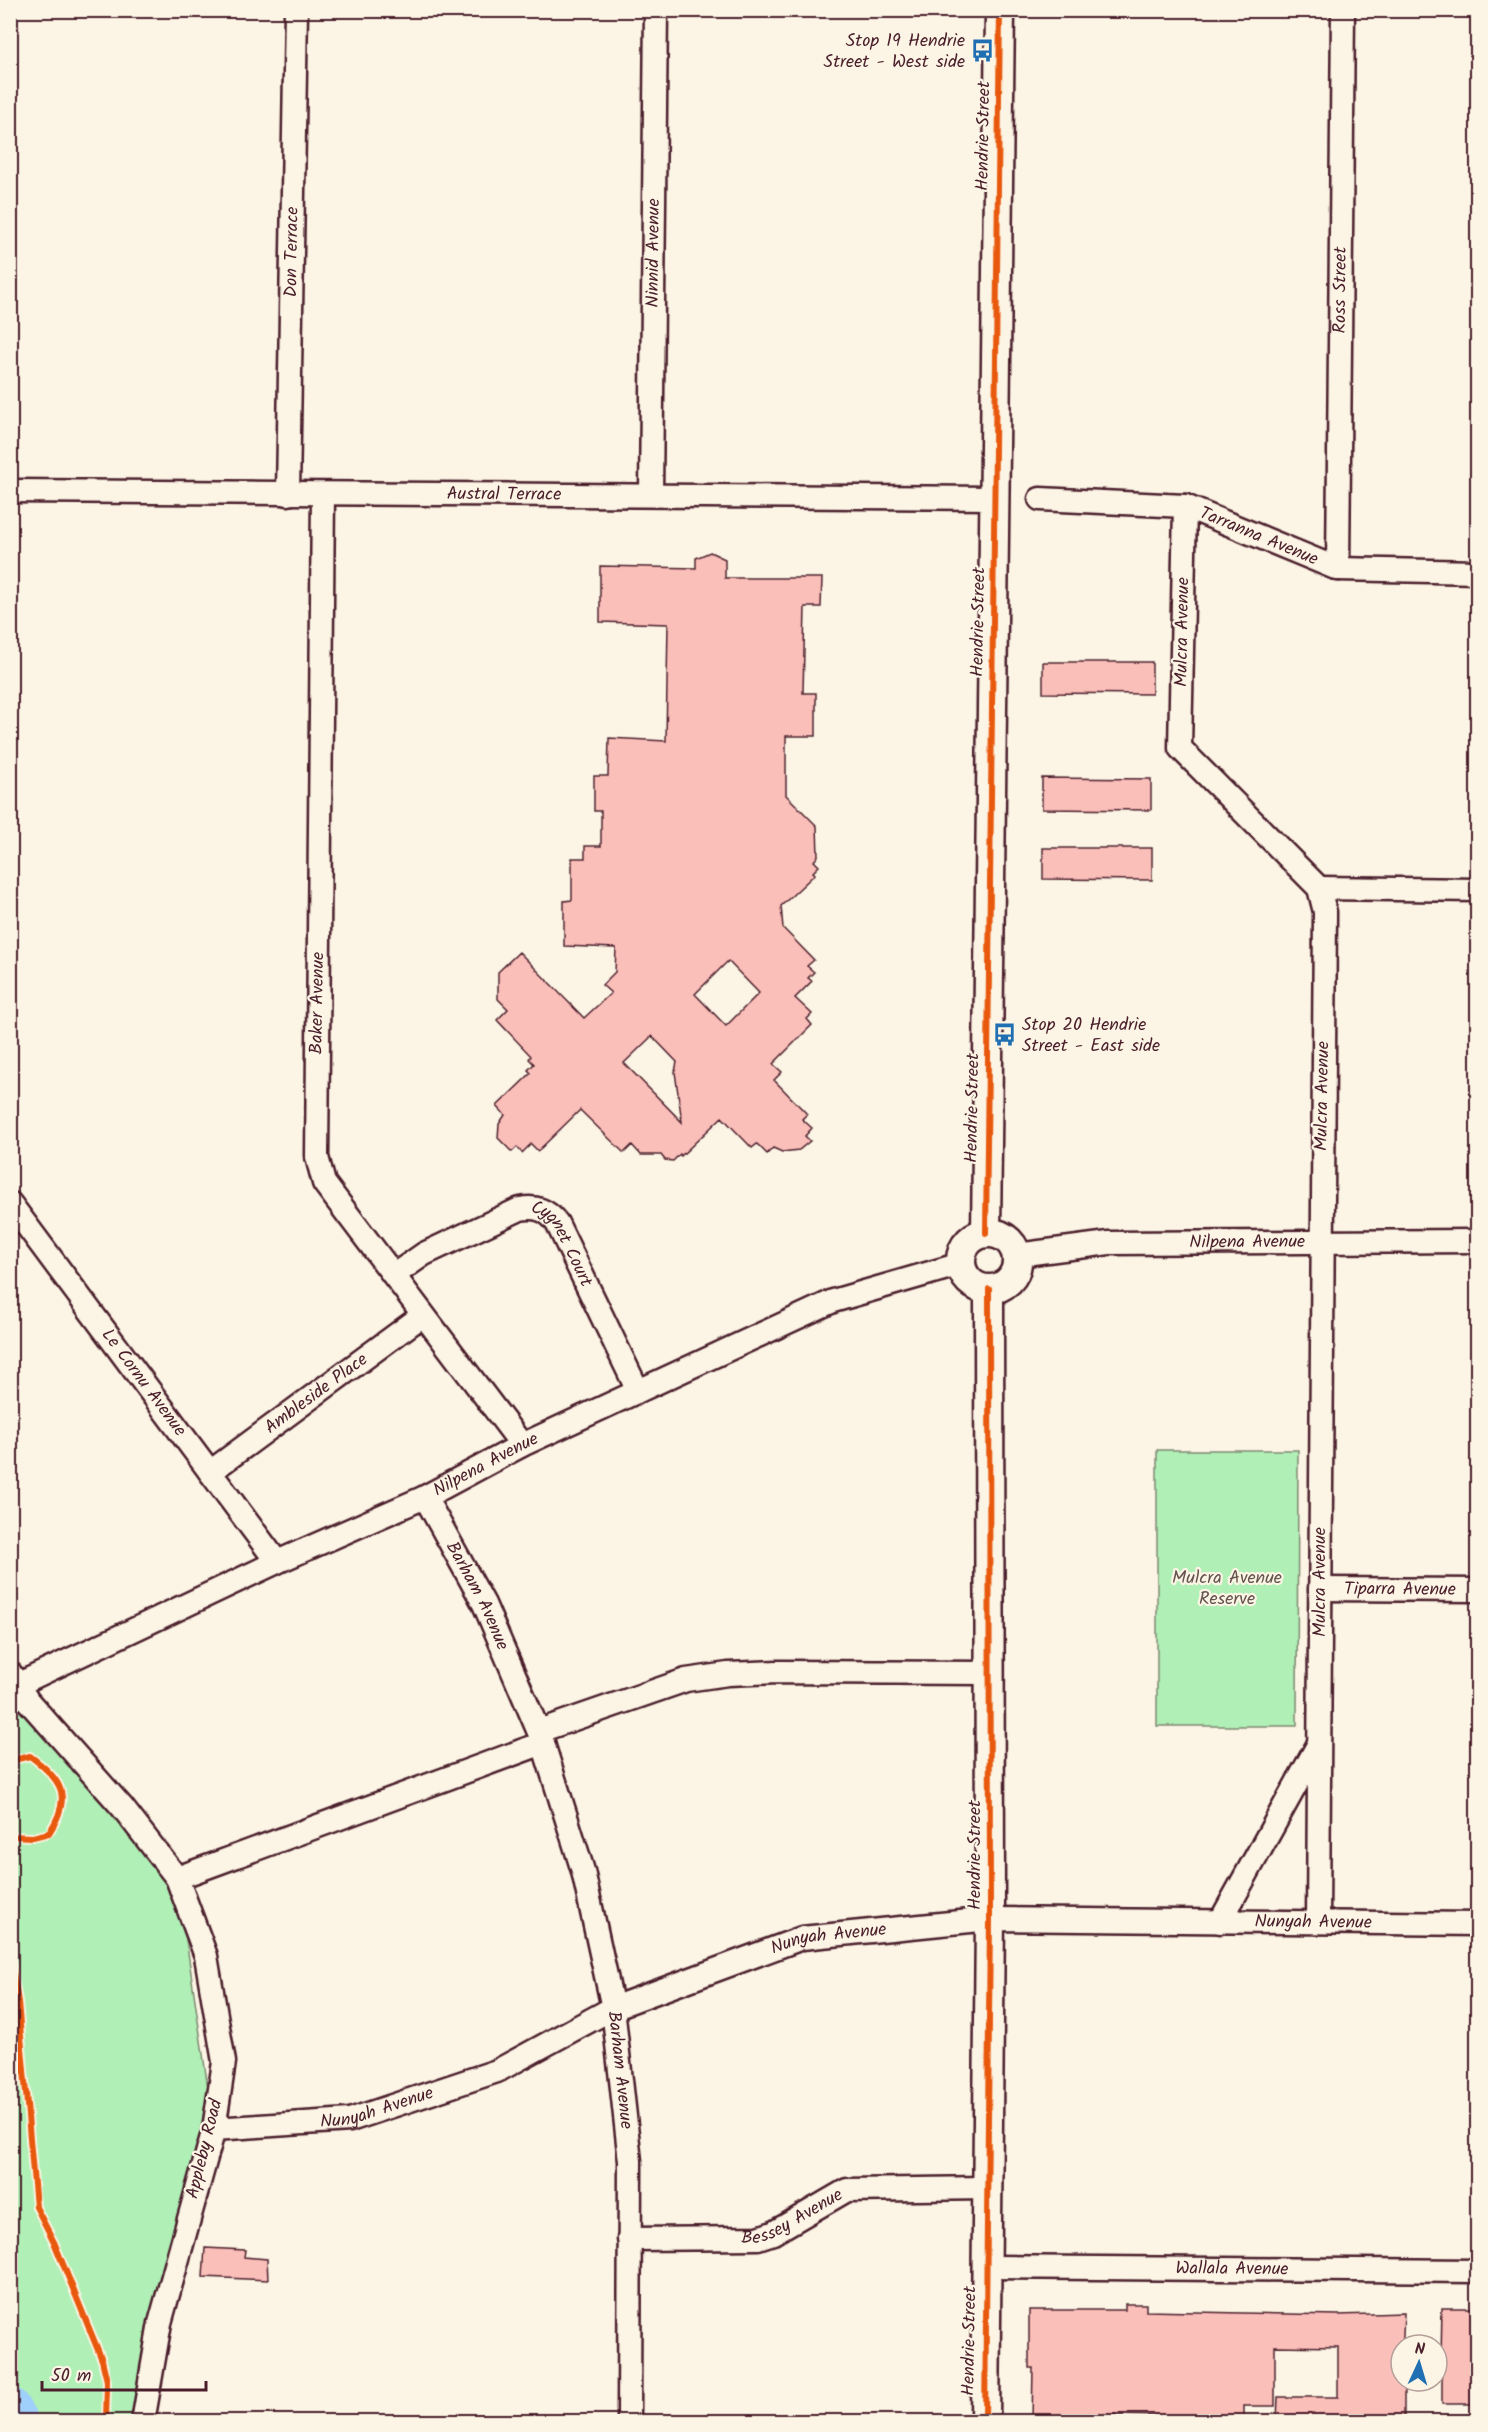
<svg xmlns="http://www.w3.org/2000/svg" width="1488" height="2432" font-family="Kalam,sans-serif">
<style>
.green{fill:#b0efb6;stroke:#7d8770;stroke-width:1.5}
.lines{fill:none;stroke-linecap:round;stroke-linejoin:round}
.river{stroke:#9fd0fc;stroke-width:39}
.building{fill:#fbbfba;stroke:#4a1f2b;stroke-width:1.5;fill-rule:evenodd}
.minor-casing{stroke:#4a1f2b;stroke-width:27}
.tertiary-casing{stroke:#4a1f2b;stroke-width:33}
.minor{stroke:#fcf5e5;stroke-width:22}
.tertiary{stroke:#fcf5e5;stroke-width:28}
.cycleway-casing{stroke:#fcf5e5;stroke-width:10}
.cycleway{stroke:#e8590c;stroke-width:6}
.labels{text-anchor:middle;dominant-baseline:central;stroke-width:4.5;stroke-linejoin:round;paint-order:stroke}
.poi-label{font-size:18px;fill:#4a1f2b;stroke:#fcf5e5;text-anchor:end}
.street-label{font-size:18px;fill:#4a1f2b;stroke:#fcf5e5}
.park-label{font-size:18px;fill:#64534e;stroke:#fcf5e5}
</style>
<rect width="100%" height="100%" fill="#fcf5e5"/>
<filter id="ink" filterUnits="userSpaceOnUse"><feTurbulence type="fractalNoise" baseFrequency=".0167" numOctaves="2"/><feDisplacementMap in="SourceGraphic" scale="12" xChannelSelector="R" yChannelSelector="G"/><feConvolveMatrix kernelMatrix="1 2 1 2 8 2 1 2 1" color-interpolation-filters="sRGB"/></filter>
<g filter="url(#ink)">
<path class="green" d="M1157,1450h141l-1,276h-140z
M10,1677l167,201 37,251 -70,292h-125l-8,-14z"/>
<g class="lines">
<path class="river" d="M10,2407l9,15"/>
</g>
<path class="building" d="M710,552l15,7v19h97l-1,29h-16l-2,86h13v43h-30v59l31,31 1,30 -4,5 5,5 -6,6 2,2 -34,32 2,22 31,32 -7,6 7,6 -6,6 4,3 -17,17 17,16 -5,5 5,6 -39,39 9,8 -8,8 33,34 -5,5 10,9 -7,8 5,5 -11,9 -17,2 -9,-4 -6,6 -10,-10 -5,4 -30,-31 -41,39 -1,-2 -7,7 -8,-1 -4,-5h-20l-9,-10 -8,8 -44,-43 -42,41 -7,-7 -9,9 -5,-6 -5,5 -14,-14 1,-14 6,-9 -8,-9 34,-33 -3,-3 6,-6 -5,-5 2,-3 -34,-36 11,-11 -10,-10v-27l21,-20 65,66 27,-25 -9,-8 13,-13 1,-24 -52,-2v-45l8,-1v-42h13v-12h16v-35h-7v-35h14l1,-38 57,3 2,-117 -68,-2v-56l96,2v-10zM728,961l31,32 -33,33 -31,-32zM652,1036l25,26 -2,10 7,50 -58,-59z
M1043,662h109v32l-109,-1z
M1042,778l109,1v31l-109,-1z
M1043,848h109v32l-109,-1z
M205,2248l40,2 -1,7 23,2 1,21 -65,-3z
M1125,2304h21v7l192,4 66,-2 -3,68h3v36h-69v4h-58l1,-24h60v-50l-63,-1v60h-31v15h-28v-4l-103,-2v6h-81l1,-53h-4v-58h96z
M1442,2308h36v96h-36v-27h-5v-17h4z"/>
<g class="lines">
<defs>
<g id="minor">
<path id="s1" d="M10,491l986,7"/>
<path id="s2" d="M288,494l8,-484"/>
<path d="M323,494l-6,663 7,26 198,262"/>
<path id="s3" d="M651,495l5,-485"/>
<path id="s4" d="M1040,499l145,7 153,63 140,3"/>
<path d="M1185,506l-5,242 139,140 6,24 -7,1010"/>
<path id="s5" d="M1338,569l5,-559"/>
<path d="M1319,888l159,2"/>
<path id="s6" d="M10,1203l267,359"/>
<path id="s7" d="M1017,1255l92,-12 369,-2"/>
<path id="s8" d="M394,1275l30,-21 96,-45c17,-3 27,1 37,14l81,168"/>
<path id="s9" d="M210,1472l213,-157"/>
<path id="s10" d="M425,1497l59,107 57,133 42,134 30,137 17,153 -1,261"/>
<path id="s11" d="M1320,1589l158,1"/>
<path d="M11,1674l17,27 94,106 55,71 29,78 18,106 -10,67 -54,194 -17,99"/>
<path id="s12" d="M19,1684l258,-122 148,-65 97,-52 311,-144 128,-37"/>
<path d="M539,1731l147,-51 42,-6 50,-2 211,1"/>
<path d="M177,1878l366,-135"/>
<path d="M1220,1922l98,-177"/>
<path id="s13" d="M214,2129l136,-9 147,-49 116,-63 189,-70 188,-19 488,5"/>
<path id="s14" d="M629,2239l129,-1 15,-5 74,-43 140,-2"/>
<path id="s15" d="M986,2267l492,4"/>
</g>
<path id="tertiary" d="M986,1233l14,-1223
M961 1261a28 28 0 1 1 56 0a28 28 0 1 1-56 0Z
M985,2422l5,-503 -1,-630"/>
</defs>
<use href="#minor" class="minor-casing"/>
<use href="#tertiary" class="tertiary-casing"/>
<use href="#minor" class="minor"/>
<use href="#tertiary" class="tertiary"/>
<defs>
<path id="cycleway" d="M986,1233l14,-1223
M10,1761l20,-5c32,24 43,40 19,77l-16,4 -23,-1
M10,1954l8,48 18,205 18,35 48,118 5,21 -1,41
M985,2422l5,-503 -1,-630"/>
</defs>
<use href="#cycleway" class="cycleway-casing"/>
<use href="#cycleway" class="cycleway"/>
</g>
</g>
<defs>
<symbol id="bus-bare" viewBox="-9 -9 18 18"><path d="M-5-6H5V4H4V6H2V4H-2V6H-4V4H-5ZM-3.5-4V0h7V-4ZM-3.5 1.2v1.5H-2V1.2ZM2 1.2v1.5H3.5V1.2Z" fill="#1f6fb2" stroke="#fcf5e5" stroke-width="2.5" paint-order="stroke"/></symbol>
</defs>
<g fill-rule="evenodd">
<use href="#bus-bare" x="966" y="34" width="33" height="33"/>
<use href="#bus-bare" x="988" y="1018" width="33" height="33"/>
</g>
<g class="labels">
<g class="poi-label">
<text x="965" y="41">Stop 19 Hendrie<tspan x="965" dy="21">Street - West side</tspan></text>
<text x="1022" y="1025" text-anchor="start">Stop 20 Hendrie<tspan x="1022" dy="21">Street - East side</tspan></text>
</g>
<g class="street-label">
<text transform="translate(984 136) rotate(-89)">Hendrie Street</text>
<text stroke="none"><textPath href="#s2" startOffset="242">Don Terrace</textPath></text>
<text stroke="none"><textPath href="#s3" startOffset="242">Ninnid Avenue</textPath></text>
<text stroke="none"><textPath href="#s5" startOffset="279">Ross Street</textPath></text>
<text stroke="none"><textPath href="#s1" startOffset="494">Austral Terrace</textPath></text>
<text stroke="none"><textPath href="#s4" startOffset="225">Tarranna Avenue</textPath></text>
<text transform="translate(979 622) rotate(-89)">Hendrie Street</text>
<text transform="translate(1183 632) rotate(-89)">Mulcra Avenue</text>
<text transform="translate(318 1003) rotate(-89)">Baker Avenue</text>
<text transform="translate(1323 1096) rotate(-89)">Mulcra Avenue</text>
<text transform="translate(973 1108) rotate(-89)">Hendrie Street</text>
<text stroke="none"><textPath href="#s7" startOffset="231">Nilpena Avenue</textPath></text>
<text stroke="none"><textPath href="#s8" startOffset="204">Cygnet Court</textPath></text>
<text stroke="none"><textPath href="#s6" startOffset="224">Le Cornu Avenue</textPath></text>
<text stroke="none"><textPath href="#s9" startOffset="132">Ambleside Place</textPath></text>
<text stroke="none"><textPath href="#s12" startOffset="516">Nilpena Avenue</textPath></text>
<text transform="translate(1320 1582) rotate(-90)">Mulcra Avenue</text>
<text stroke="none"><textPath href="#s11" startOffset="80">Tiparra Avenue</textPath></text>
<text stroke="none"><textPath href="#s10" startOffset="112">Barham Avenue</textPath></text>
<text transform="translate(975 1855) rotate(-90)">Hendrie Street</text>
<text stroke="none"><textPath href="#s13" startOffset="1137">Nunyah Avenue</textPath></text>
<text stroke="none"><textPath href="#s13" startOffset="651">Nunyah Avenue</textPath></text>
<text stroke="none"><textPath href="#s10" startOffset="610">Barham Avenue</textPath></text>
<text stroke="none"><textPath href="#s13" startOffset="165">Nunyah Avenue</textPath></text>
<text transform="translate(205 2149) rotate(-76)">Appleby Road</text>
<text stroke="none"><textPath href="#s14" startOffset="168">Bessey Avenue</textPath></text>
<text stroke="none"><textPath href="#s15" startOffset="246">Wallala Avenue</textPath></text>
<text transform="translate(970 2341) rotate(-89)">Hendrie Street</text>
</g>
<g class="park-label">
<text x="1227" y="1578">Mulcra Avenue<tspan x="1227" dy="21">Reserve</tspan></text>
</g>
</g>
<rect width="1488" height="2432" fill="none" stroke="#fcf5e5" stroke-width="36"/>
<rect x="18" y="18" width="1452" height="2396" fill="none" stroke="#4a1f2b" stroke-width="2" filter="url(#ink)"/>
<g transform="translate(1419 2363) rotate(4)"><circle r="28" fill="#fcf5e5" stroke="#b59f9b" stroke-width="1.5"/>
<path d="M0-4.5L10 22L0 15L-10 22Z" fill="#1f6fb2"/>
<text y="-9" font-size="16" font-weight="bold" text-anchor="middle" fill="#4a1f2b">N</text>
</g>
<path d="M42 2381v9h164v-9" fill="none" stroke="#4a1f2b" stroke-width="3"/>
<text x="51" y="2381" font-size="18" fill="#4a1f2b" stroke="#fcf5e5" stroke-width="4.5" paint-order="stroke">50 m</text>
</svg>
